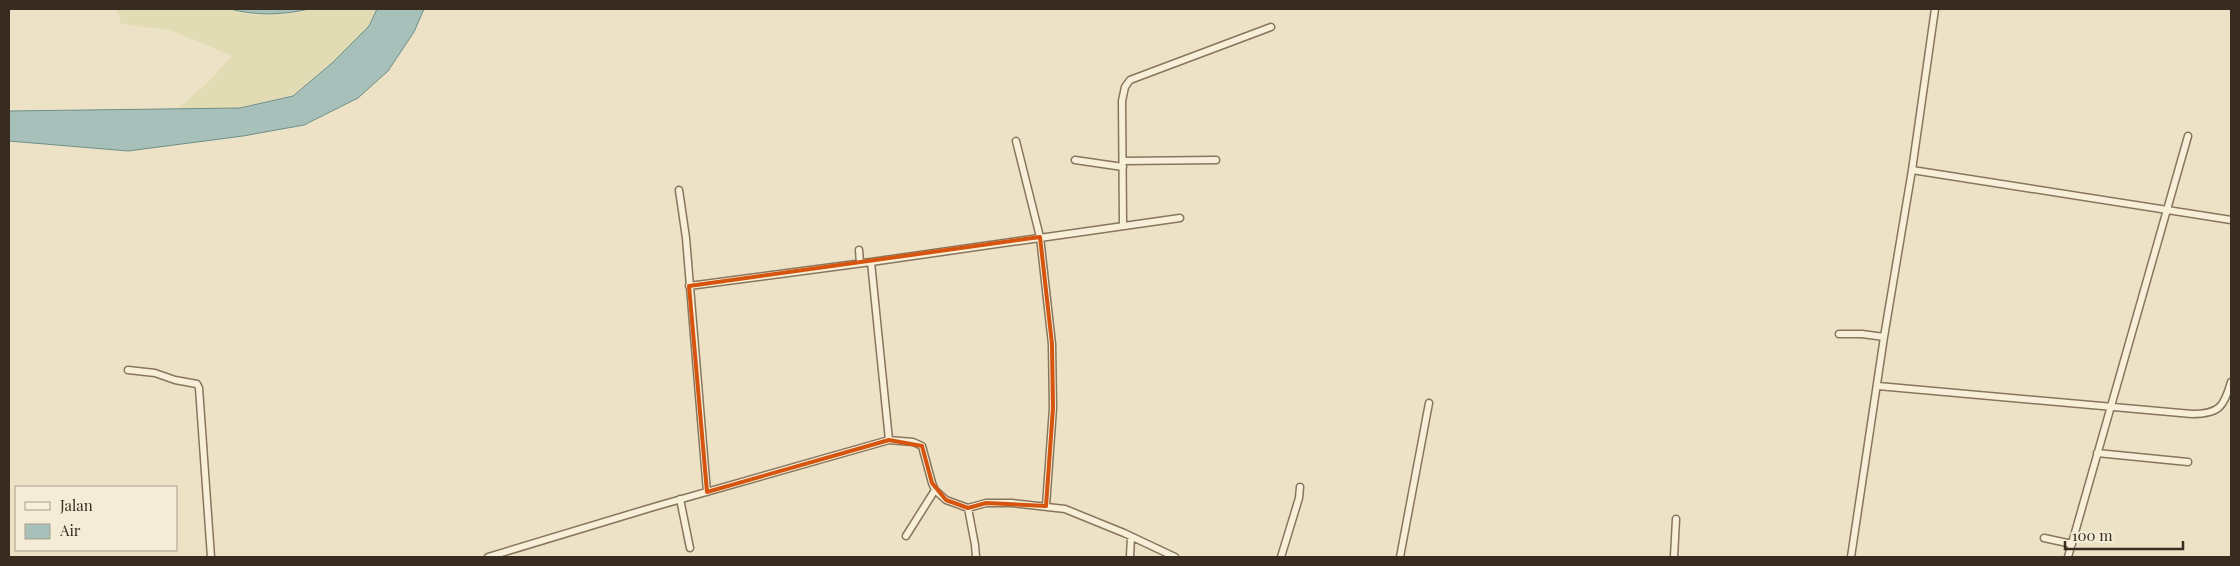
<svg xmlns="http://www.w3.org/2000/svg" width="2240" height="566" font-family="'Playfair Display',serif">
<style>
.farmland{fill:#e2dcb4}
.water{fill:#a8c0ba;stroke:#6e8f88}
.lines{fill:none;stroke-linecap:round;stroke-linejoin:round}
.street-casing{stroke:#87755d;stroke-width:9}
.street{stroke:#f8efd9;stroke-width:6}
.marked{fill:none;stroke:#d6540e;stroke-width:4;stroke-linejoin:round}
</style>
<rect width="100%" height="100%" fill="#ede2c6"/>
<path class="farmland" d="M117,9h111l24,6 39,-2 19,-4h66l-7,17 -37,36 -39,33 -53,13 -63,1 31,-27 24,-26 -62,-26 -49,-6z"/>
<path class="water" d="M230,9h79c-27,6 -52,7 -79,0z
M377,9h47l-10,23 -26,39 -30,27 -54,27 -61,11 -115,15 -119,-10v-30l231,-3 53,-12 39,-33 37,-37z"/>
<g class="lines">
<defs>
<path id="street" d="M1016,141l24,96 12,107 1,64 -7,98
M1075,160l48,7
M1123,161l93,-1
M1912,170l23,-161
M679,190l7,48 21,254
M1123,224l-1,-123 3,-14 5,-7 141,-53
M859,250l1,13
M689,286l182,-24
M1839,334h23l22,3
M128,370l27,3 20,7 22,4 2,4 12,169
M1878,386l314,28c27,0 32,-7 39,-32
M889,440l-18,-178 309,-44
M2097,453l91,9
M680,499l10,49
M968,508l7,37 1,12
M906,536l29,-46
M2044,538l28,6
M488,557l169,-51 232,-66 24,2 9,4 10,37 3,7 11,10 22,8 18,-5h26l53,6 59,24 51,24
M1130,557l1,-20
M1281,557l18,-59 1,-11
M1400,557l29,-154
M1674,557l2,-38
M1851,557l33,-220 28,-167 319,50
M2068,557l120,-421"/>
</defs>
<use href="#street" class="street-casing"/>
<use href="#street" class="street"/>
</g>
<path class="marked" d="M1040,237l12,107 1,64 -7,98 -60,-3 -18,5 -22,-8 -14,-17 -10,-37 -33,-6 -182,52 -18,-206z"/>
<rect width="2240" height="566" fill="none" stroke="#382c20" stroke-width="20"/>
<rect x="15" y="486" width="162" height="65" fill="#f4ecd6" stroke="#a99f8d"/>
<rect x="25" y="502" width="25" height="8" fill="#f8efd9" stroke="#a99f8d"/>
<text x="60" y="511" font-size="15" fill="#382c20">Jalan</text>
<rect x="25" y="524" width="25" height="15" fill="#a8c0ba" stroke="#a99f8d"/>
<text x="60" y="536" font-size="15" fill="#382c20">Air</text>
<path d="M2065 541v8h118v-8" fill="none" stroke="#382c20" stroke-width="2.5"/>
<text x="2072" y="541" font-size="15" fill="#382c20" stroke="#f4ecd6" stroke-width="4" paint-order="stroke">100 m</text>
</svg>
